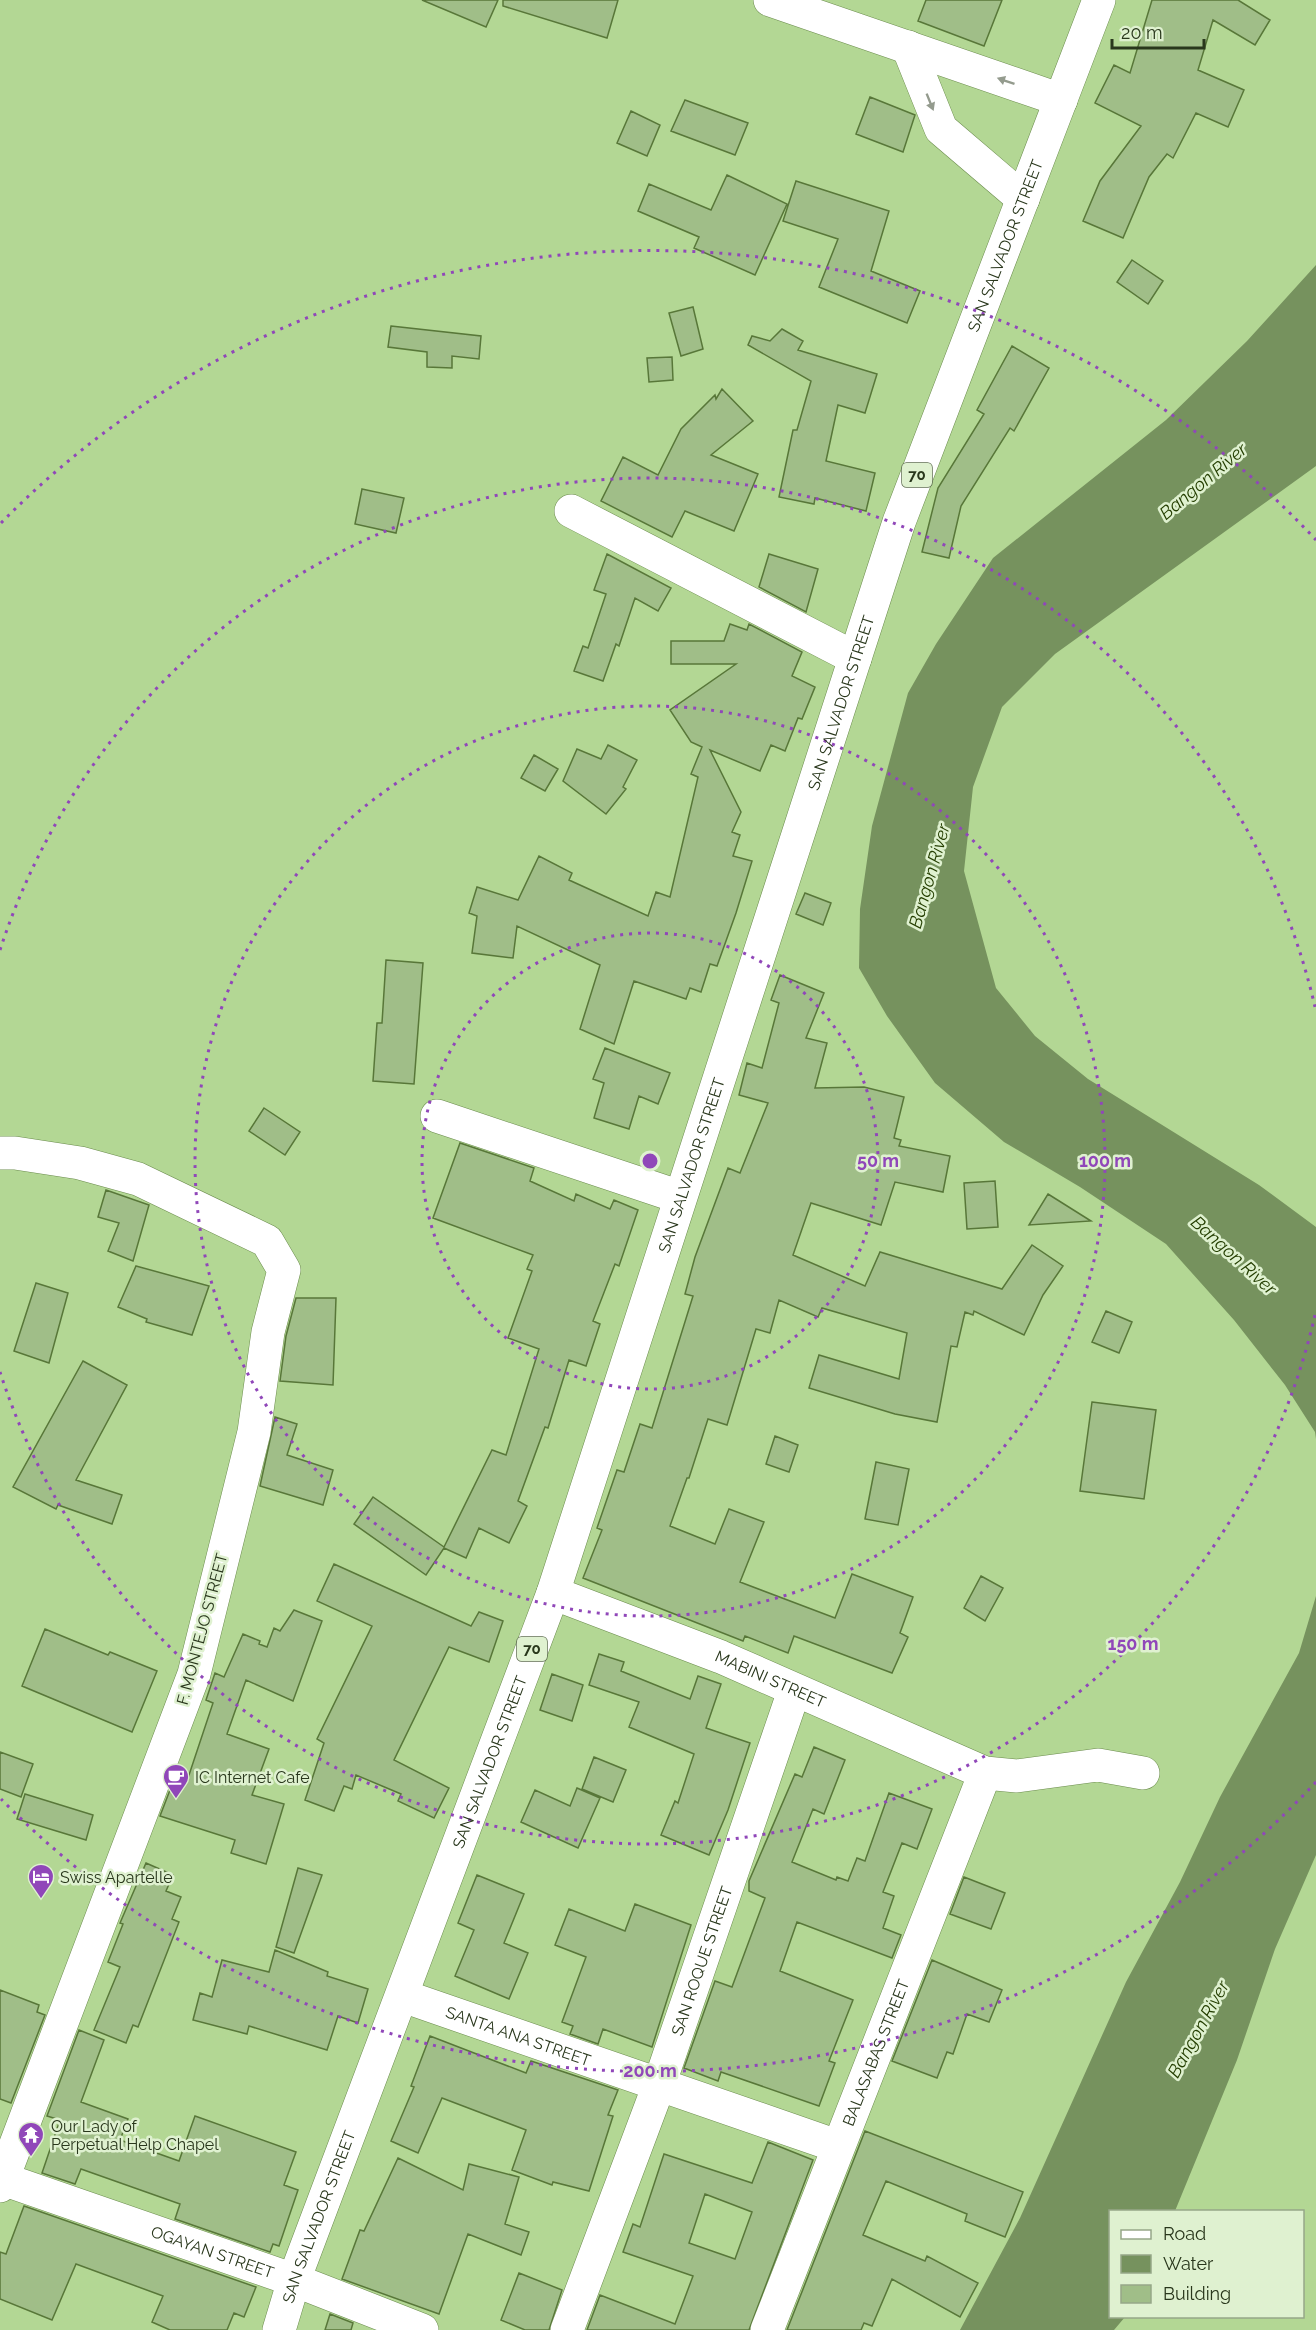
<svg xmlns="http://www.w3.org/2000/svg" width="1316" height="2330" font-family="Raleway,sans-serif">
<style>
.water{fill:#76925e}
.building{fill:#a0be88;stroke:#587739;stroke-width:1.5;fill-rule:evenodd}
.lines{fill:none;stroke-linecap:round;stroke-linejoin:round}
.minor-casing{stroke:#6b8c4d;stroke-width:34}
.highway-casing{stroke:#6b8c4d;stroke-width:34}
.minor{stroke:#fff;stroke-width:33}
.highway{stroke:#fff;stroke-width:33}
.oneway{fill:#949b8e}
.ring{fill:none;stroke:#9047b9;stroke-width:3;stroke-dasharray:3 6}
.labels{text-anchor:middle;dominant-baseline:central;stroke-width:5;stroke-linejoin:round;paint-order:stroke}
.shield{fill:#dff1d0;stroke:#606f52;stroke-width:1.5}
.shield-label{font-size:15px;font-weight:bold;fill:#29371c}
.street-label{font-size:16px;fill:#29371c;stroke:#dff1d0}
.poi-label{font-size:16px;fill:#29371c;stroke:#dff1d0;text-anchor:start}
.water-label{font-size:18px;font-style:italic;fill:#243e01;stroke:#dff1d0}
.centre{fill:#9047b9;stroke:#dff1d0;stroke-width:3}
.ring-label{font-size:18px;text-anchor:middle;font-weight:bold;fill:#9047b9;stroke:#dff1d0;stroke-width:5;stroke-linejoin:round;paint-order:stroke}
</style>
<rect width="100%" height="100%" fill="#b3d794"/>
<path class="water" d="M1316,265v201l-261,188 -53,53 -29,80 -9,84 32,117 39,48 53,43 171,106 57,42v212l-1,-7 -30,-47 -51,-65 -68,-76 -86,-57 -76,-45 -69,-59 -48,-67 -28,-48 1,-59 12,-83 36,-133 28,-49 57,-86 173,-138 81,-79z
M1316,1596v259l-41,94 -38,111 -62,151 -65,1v104l15,1 -11,13h-154l60,-112 106,-236 54,-100 40,-85 79,-144z"/>
<path class="building" d="M422,0h76l-12,27z
M503,0h115l-11,38 -104,-32z
M926,0h76l-18,46 -66,-25z
M1152,0h86l32,20 -15,25 -42,-25 -15,50 46,20 -16,37 -32,-14 -23,45 -6,-4 -18,23 -26,61 -40,-17 17,-40 41,-55 -46,-23 19,-38 16,8z
M870,97l45,18 -12,37 -47,-18z
M685,100l63,23 -13,32 -64,-24z
M631,111l29,14 -13,31 -30,-13z
M727,175l60,29 -32,71 -61,-27 5,-11 -61,-26 11,-27 62,26z
M796,181l93,30 -18,60 49,20 -13,32 -88,-36 19,-48 -55,-18z
M1132,260l31,21 -15,23 -31,-22z
M693,307l10,42 -22,7 -12,-43z
M391,326l90,10 -2,23 -27,-3v12l-25,-1v-15l-39,-5z
M782,329l21,12 -5,9 79,24 -12,39 -27,-8 -12,56 49,12 -9,38 -51,-13 -1,6 -35,-7 14,-67h4l14,-49 -63,-36 4,-9 18,5z
M1012,346l37,22 -35,63 -4,-3 -49,78 -12,52 -27,-6 16,-64 46,-74 -7,-4z
M672,357l1,23 -24,2 -2,-24z
M722,389l31,32 -42,34 47,19 -24,57 -49,-20 -13,26 -71,-36 22,-44 35,18 23,-46 34,-34 1,4z
M362,489l42,9 -8,35 -41,-9z
M607,554l64,34 -13,23 -23,-13 -16,48 -3,-2 -13,37 -29,-10 9,-25 5,2 18,-54 -12,-4z
M769,554l49,15 -12,43 -47,-25z
M730,624l17,6 2,-6 53,28 -10,24 23,11 -13,32 -4,-1 -13,33 -14,-6 -11,26 -50,-21 31,62 -9,20 8,3 -7,21 19,5 -16,52 -19,53 -7,-2 -9,28 -11,-4 -4,11 -52,-18 -20,63 -34,-15 20,-64 -83,-39 -4,32 -41,-5 5,-37 -8,-3 8,-26 41,13 21,-44 33,17 -3,7 79,36 8,-24 14,5 28,-120 -7,-3 11,-27 -11,-5 -21,-32 66,-46h-65v-23h53z
M608,745l29,15 -14,27 3,2 -20,25 -43,-33 14,-32 24,10z
M534,755l24,14 -13,22 -24,-13z
M805,893l26,10 -8,22 -27,-11z
M386,960l37,3 -9,121 -41,-3 4,-58h5z
M780,975l44,18 -18,45 21,5 -12,45 49,-1 40,10 -10,41 7,2 -2,6 51,10 -7,36 -48,-10 -14,43 -70,-22 -18,52 72,31 15,-34 122,37 30,-44 31,21 -20,29 -19,40 -50,-24 -1,4 -8,-3 -8,35 -6,-1 -14,76 -42,-8 -86,-26 10,-33 80,24 8,-46 -85,-25 -4,9 -39,-17 -9,33 -14,-4 -29,96 -19,-6 -19,59h-2l-17,48 45,18 14,-35 35,13 -24,60 95,36 17,-44 61,23 -13,36 8,4 -16,36 -98,-37 -6,17 -43,-17 -2,5 -160,-63 19,-48 -5,-2 20,-58 7,2 16,-48 12,4 41,-132 -8,-2 10,-37 33,-89 12,5 28,-70 -29,-8 8,-32 15,5 17,-65 -8,-3z
M605,1048l65,25 -12,31 -19,-8 -10,33 -35,-11 10,-35 -11,-4z
M264,1108l36,24 -15,23 -36,-24z
M460,1143l74,25 -4,13 44,20 2,-7 34,15 4,-9 24,10 -19,56 -4,-2 -22,57 7,3 -14,42 -17,-6 -21,68 -3,-1 -27,74 9,5 -18,37 -30,-15 -13,30 -22,-10 -18,27 -72,-51 19,-27 71,50 48,-97 14,5 33,-106 -31,-11 24,-67 -5,-2 6,-14 -100,-37z
M995,1181l3,46 -31,2 -3,-46z
M106,1190l43,15 -16,56 -25,-10 11,-28 -21,-6z
M1048,1194l43,27 -62,4z
M136,1266l73,20 -17,49 -46,-13 1,-3 -29,-12z
M36,1283l32,10 -19,70 -35,-12z
M296,1298h40l-3,87 -53,-4 6,-45z
M1106,1311l26,11 -13,31 -27,-11z
M83,1361l44,24 -51,95 46,15 -10,29 -54,-19 -2,4 -43,-22z
M1092,1402l64,8 -12,89 -64,-8z
M275,1417l22,7 -10,31 46,15 -10,35 -63,-19z
M775,1436l23,9 -9,27 -23,-8z
M876,1462l33,7 -11,56 -33,-6z
M334,1564l137,62 8,-14 24,9 -14,41 -40,-15 -55,113 55,28 -15,30 -36,-17 3,-7 -45,-19 -4,14 -8,-3 -10,25 -29,-11 19,-57 -7,-4 55,-113 -55,-25z
M981,1576l22,12 -18,33 -21,-13z
M294,1610l28,11 -29,80 -47,-21 -19,54 42,15 -17,46 32,9 -18,60 -35,-11 4,-13 -75,-24 15,-39 12,4 26,-78 -7,-3 9,-27 9,4 19,-43 17,7 -1,3 8,3 7,-19 6,3z
M45,1629l63,26 2,-3 47,19 -25,61 -110,-46z
M599,1654l25,8 -3,9 69,28 8,-23 23,8 -15,44 44,15 -22,67 -19,45 -48,-20 14,-34 3,2 16,-49 -65,-27 10,-25 -50,-17z
M552,1674l31,11 -11,36 -32,-11z
M814,1747l31,13 -21,54 -11,-5 -21,53 44,18 1,-3 11,4 9,-23 8,3 24,-68 43,16 -15,40 -15,-6 -19,49 11,4 -11,32 18,7 -9,23 -95,-36 -17,49 73,29 -24,61 6,2 -16,43 -98,-34 -3,9 -34,-13 31,-87 17,6 33,-89 -16,-7v-10l46,-107 7,3z
M0,1752l33,12 -12,33 -21,-8z
M594,1757l32,13 -13,32 -31,-13z
M577,1788l23,10 -22,50 -57,-26 14,-32 35,16z
M25,1794l68,21 -7,25 -69,-21z
M146,1863l27,12 -7,16 15,6 -9,22 7,3 -41,105 -5,-2 -7,18 -32,-13 26,-63 -12,-5 15,-38 -3,-1z
M298,1868l24,7 -28,78 -18,-6z
M477,1875l47,19 -20,49 24,10 -19,46 -54,-23 19,-46 -16,-7z
M964,1877l41,16 -14,36 -41,-15z
M635,1904l56,21 -39,122 -49,-18 -5,15 -28,-10 3,-8 -11,-4 24,-65 -31,-12 14,-36 56,22z
M275,1950l53,22 -1,4 41,13 -10,34 -20,-7 -11,34 -78,-24 -2,8 -54,-14 7,-27 12,4 10,-37 47,12z
M932,1960l70,30 -13,32 -22,-8 -14,40 -6,-2 -10,26 -45,-17z
M0,1990l39,15 -2,7 8,3 -34,88 -11,-4z
M79,2030l25,10 -23,62 47,17 -8,21 59,21 16,-45 101,36 -12,33 14,5 -19,56 -6,-2 -3,8 -95,-33 5,-15 -99,-35 -6,15 -33,-11 18,-53 -13,-4z
M430,2036l96,37 5,-12 87,29 -10,25 5,1 -24,75 -36,-9 -1,3 -40,-15 14,-40 -84,-32 -24,55 -27,-12 23,-54 -3,-1z
M865,2131l158,61 -18,45 -40,-16 2,-7 -81,-33 -23,54 62,26 2,-5 51,27 -18,34 -68,-38 -20,47 -8,-3 -3,7h-74z
M768,2142l45,18 -64,170h-162l13,-35 75,29 18,-48 -70,-24 10,-28 7,3 24,-73 88,29zM705,2194l47,18 -17,47 -46,-16z
M398,2158l65,32 6,-26 50,13 -14,47 24,8 -8,23 -53,-21 -29,80 -97,-35 18,-49 4,1z
M24,2206l232,81 -12,30 -10,-4 -7,17h-57l-18,-8 11,-26 -87,-32 -24,56 -52,-21v-47l6,2z
M519,2273l43,17 -13,40h-24l-24,-10z
M330,2314l23,9 -2,7h-26z"/>
<g class="lines">
<defs>
<g id="minor">
<path d="M770,0l291,100"/>
<path d="M908,47l33,82 82,70"/>
<path d="M571,511l284,147"/>
<path d="M437,1116l243,81"/>
<path d="M0,1153h15l65,10 58,16 129,62 17,29 -16,62 -14,100 -60,242 -194,512"/>
<path id="s1" d="M553,1593l168,64 264,116 32,3 81,-11 45,8"/>
<path id="s2" d="M403,1996l434,150"/>
<path id="s3" d="M0,2178l294,102 128,50"/>
<path id="s4" d="M567,2330l92,-245 135,-394"/>
<path id="s5" d="M767,2330l218,-557"/>
</g>
<g id="highway">
<path id="s6" d="M279,2330l15,-50 259,-687 346,-1071 200,-522"/>
</g>
</defs>
<use href="#minor" class="minor-casing"/>
<use href="#highway" class="highway-casing"/>
<use href="#minor" class="minor"/>
<use href="#highway" class="highway"/>
</g>
<defs><path id="oneway-solid" d="M-6-.8H1V-3.2L6.5 0L1 3.2V.8H-6Z" transform="scale(1.5)"/></defs>
<g class="oneway">
<use href="#oneway-solid" transform="translate(1006 81) rotate(-161)"/>
<use href="#oneway-solid" transform="translate(930 102) rotate(68)"/>
</g>
<g class="ring">
<circle cx="650" cy="1161" r="228"/>
<circle cx="650" cy="1161" r="455"/>
<path d="M1315 1315A683 683 0 0 1 0 1372M0 950A683 683 0 0 1 1315 1007"/>
<path d="M1316 1782A910 910 0 0 1 1 1799M1 523A910 910 0 0 1 1316 540"/>
</g>
<defs>
<symbol id="cafe-pin" viewBox="-11 -11 22 30"><path d="M0 17L-7.5 6A9.5 9.5 0 1 1 7.5 6Z" fill="#9047b9" stroke="#dff1d0"/><path d="M-5.5-4.5H6V0H3Q3 3.5 0 3.5H-2.5Q-5.5 3.5-5.5 0ZM3-3.2v2h1.7v-2ZM-6 4.5H4V6H-6Z" fill="#fff"/></symbol>
<symbol id="hotel-pin" viewBox="-11 -11 22 30"><path d="M0 17L-7.5 6A9.5 9.5 0 1 1 7.5 6Z" fill="#9047b9" stroke="#dff1d0"/><path d="M-6-4.5h1.5V1H6V5H4.5V3h-9V5H-6ZM-4 0a1.8 1.8 0 1 1 3.6 0ZM.5 0V-2.5h3Q6-2.5 6 0Z" fill="#fff"/></symbol>
<symbol id="temple-pin" viewBox="-11 -11 22 30"><path d="M0 17L-7.5 6A9.5 9.5 0 1 1 7.5 6Z" fill="#9047b9" stroke="#dff1d0"/><path d="M0-6L5-2H3V0L6.5 2.5H4V6H1.5V3h-3V6H-4V2.5H-6.5L-3 0V-2H-5Z" fill="#fff"/></symbol>
</defs>
<g fill-rule="evenodd">
<use href="#cafe-pin" x="161" y="1762" width="30" height="40"/>
<use href="#hotel-pin" x="26" y="1862" width="30" height="40"/>
<use href="#temple-pin" x="16" y="2120" width="30" height="40"/>
</g>
<g class="labels">
<g class="shield">
<rect x="902" y="463" width="30" height="24" rx="4.5"/>
<rect x="517" y="1637" width="30" height="24" rx="4.5"/>
</g>
<g class="shield-label">
<text x="917" y="475">70</text>
<text x="532" y="1649">70</text>
</g>
<g class="street-label">
<text stroke="none"><textPath href="#s6" startOffset="2208">SAN SALVADOR STREET</textPath></text>
<text stroke="none"><textPath href="#s6" startOffset="1722">SAN SALVADOR STREET</textPath></text>
<text stroke="none"><textPath href="#s6" startOffset="1236">SAN SALVADOR STREET</textPath></text>
<text transform="translate(202 1629) rotate(-75)">F. MONTEJO STREET</text>
<text stroke="none"><textPath href="#s1" startOffset="234">MABINI STREET</textPath></text>
<text stroke="none"><textPath href="#s6" startOffset="606">SAN SALVADOR STREET</textPath></text>
<text stroke="none"><textPath href="#s4" startOffset="393">SAN ROQUE STREET</textPath></text>
<text stroke="none"><textPath href="#s2" startOffset="122">SANTA ANA STREET</textPath></text>
<text stroke="none"><textPath href="#s5" startOffset="298">BALASABAS STREET</textPath></text>
<text stroke="none"><textPath href="#s6" startOffset="120">SAN SALVADOR STREET</textPath></text>
<text stroke="none"><textPath href="#s3" startOffset="225">OGAYAN STREET</textPath></text>
</g>
<g class="poi-label">
<text x="195" y="1777">IC Internet Cafe</text>
<text x="60" y="1877">Swiss Apartelle</text>
<text x="51" y="2126">Our Lady of<tspan x="51" dy="18">Perpetual Help Chapel</tspan></text>
</g>
<g class="water-label">
<text transform="translate(1203 481) rotate(-40)">Bangon River</text>
<text transform="translate(929 876) rotate(-74)">Bangon River</text>
<text transform="translate(1234 1255) rotate(42)">Bangon River</text>
<text transform="translate(1198 2029) rotate(-61)">Bangon River</text>
</g>
</g>
<circle cx="650" cy="1161" r="9" class="centre"/>
<g class="ring-label">
<text x="878" y="1167">50 m</text>
<text x="1105" y="1167">100 m</text>
<text x="1133" y="1650">150 m</text>
<text x="650" y="2077">200 m</text>
</g>
<rect x="1109" y="2210" width="195" height="108" fill="#dff1d0" stroke="#96a788" stroke-width="1.5"/>
<rect x="1121" y="2230" width="30" height="9" fill="#ffffff" stroke="#96a788" stroke-width="1.5"/>
<text x="1163" y="2240" font-size="18" fill="#29371c">Road</text>
<rect x="1121" y="2255" width="30" height="18" fill="#76925e" stroke="#96a788" stroke-width="1.5"/>
<text x="1163" y="2270" font-size="18" fill="#29371c">Water</text>
<rect x="1121" y="2285" width="30" height="18" fill="#a0be88" stroke="#96a788" stroke-width="1.5"/>
<text x="1163" y="2300" font-size="18" fill="#29371c">Building</text>
<path d="M1112 39v9h92v-9" fill="none" stroke="#29371c" stroke-width="3"/>
<text x="1121" y="39" font-size="18" fill="#29371c" stroke="#dff1d0" stroke-width="4.5" paint-order="stroke">20 m</text>
</svg>
